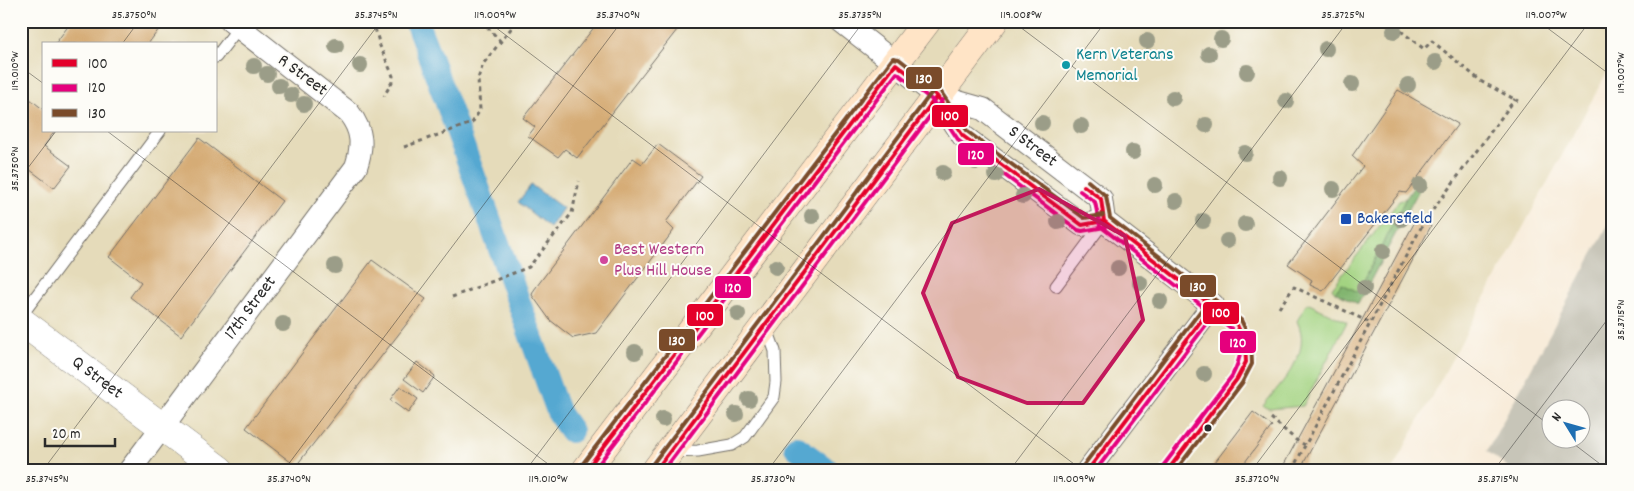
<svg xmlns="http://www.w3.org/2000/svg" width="1634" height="491" font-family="Dekko,sans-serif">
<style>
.built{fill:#e5dbba;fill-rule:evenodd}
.industrial{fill:#c7c5b8;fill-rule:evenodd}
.green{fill:#a3d381;stroke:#677f56}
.forest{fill:#82b56f;stroke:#56704d}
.water{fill:#55a8d1;stroke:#406a7e}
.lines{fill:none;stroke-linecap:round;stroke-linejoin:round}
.canal{stroke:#55a8d1;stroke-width:24}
.building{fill:#d5ac76}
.service-casing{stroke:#736f68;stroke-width:13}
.minor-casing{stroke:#736f68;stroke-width:24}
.tertiary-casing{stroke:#736f68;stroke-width:29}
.secondary-casing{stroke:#736f68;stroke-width:29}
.path{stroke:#736f68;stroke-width:3;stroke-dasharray:4 4;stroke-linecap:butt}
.service{stroke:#fff;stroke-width:11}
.minor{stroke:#fff;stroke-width:22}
.tertiary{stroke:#fff;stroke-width:28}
.secondary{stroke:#ffe4c6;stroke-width:28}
.bus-1-casing{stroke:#fdfcf7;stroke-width:8}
.bus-2-casing{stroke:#fdfcf7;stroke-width:8}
.bus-3-casing{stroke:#fdfcf7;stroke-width:8}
.bus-1{stroke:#e4002b;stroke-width:4}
.bus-2{stroke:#e5007d;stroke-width:4}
.bus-3{stroke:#7a4b2a;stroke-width:4}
.tree{fill:#9b9d88}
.marked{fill:#c2185b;fill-opacity:0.2;stroke:#c2185b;stroke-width:4;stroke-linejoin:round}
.ticks{fill:none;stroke:#2b2b2b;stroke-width:1;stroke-opacity:0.45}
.culture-dot{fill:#0f9aa8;stroke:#fdfcf7;stroke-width:2}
.transit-dot{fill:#1a4fb4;stroke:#fdfcf7;stroke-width:2}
.hotel-dot{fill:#d1479c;stroke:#fdfcf7;stroke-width:2}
.bus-dot{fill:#2b2b2b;stroke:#fdfcf7;stroke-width:2}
.labels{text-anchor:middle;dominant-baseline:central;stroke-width:4;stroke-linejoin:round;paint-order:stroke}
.culture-label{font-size:18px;fill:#0d838f;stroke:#fdfcf7;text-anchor:start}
.street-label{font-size:18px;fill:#2b2b2b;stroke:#fdfcf7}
.transit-label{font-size:18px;fill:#164399;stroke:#fdfcf7;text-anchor:start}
.hotel-label{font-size:18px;fill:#b23c85;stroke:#fdfcf7;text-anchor:start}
.line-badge{stroke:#fdfcf7;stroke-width:2}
.badge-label{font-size:14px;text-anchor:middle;font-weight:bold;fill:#fff}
.neatline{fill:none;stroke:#2b2b2b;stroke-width:2}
.ticks-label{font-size:12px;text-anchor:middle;fill:#2b2b2b}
</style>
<rect width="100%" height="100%" fill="#fdfcf7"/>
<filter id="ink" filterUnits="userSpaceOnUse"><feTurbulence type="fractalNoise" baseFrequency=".02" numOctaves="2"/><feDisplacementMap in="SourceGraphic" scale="10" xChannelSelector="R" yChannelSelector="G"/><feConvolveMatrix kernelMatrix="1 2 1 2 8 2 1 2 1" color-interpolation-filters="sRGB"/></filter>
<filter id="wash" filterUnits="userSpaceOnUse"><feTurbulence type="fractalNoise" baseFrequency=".0096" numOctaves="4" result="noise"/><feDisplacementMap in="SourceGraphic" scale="20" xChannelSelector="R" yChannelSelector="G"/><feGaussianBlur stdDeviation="1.12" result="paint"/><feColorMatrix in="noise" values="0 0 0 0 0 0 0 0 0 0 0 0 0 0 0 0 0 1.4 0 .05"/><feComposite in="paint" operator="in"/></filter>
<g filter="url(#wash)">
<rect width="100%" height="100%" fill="#f8ecda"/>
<path class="built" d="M21,21h1592v40l-221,409h-1371zM44,44h172v87h-172z"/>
<path class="industrial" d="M1613,216v254h-101l-25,-19zM1552,408h30v30h-30z"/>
<path class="green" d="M1406,198l-48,94 -16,-8 -7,8 -3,-4 67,-87z
M1307,303l40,19 -44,84 -34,3 -6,-3c19,-25 50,-52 34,-85z"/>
<path class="forest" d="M1415,185l5,3 -62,116 -23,-12 7,-8 16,8 48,-94z"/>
<path class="water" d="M531,185l32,23 -13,20 -32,-26z"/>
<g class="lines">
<path class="canal" d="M416,21c51,130 95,262 143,393l12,17
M796,447l31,23"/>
</g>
<g id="blocks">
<path class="building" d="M72,21h77l10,8 -11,15h-93z
M599,21h85l-107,137 -12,-9 -7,8 -30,-21 7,-9 -12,-9z
M1398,90l60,34 -52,69 -6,-1 -77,99 -13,-6 2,-5 -24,-16 75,-98 -11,-10z
M21,92l23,18v21h11l-11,15 27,20 -17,22 -33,-25z
M199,138l83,63 -101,135 -51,-39 11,-15 -32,-25z
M658,144l43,32 -35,46 8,8 -78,103 -23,5 -23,-18 -18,-25 2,-5 99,-132 9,6z
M1417,218l14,8 -131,244h-19z
M372,260l54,39 -130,167 -50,-38z
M417,362l18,14 -12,17 -19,-14z
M400,386l18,13 -10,14 -18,-13z
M1253,412l19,14 -33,44h-30z"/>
</g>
</g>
<g filter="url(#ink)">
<use href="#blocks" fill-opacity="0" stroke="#736f68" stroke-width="1"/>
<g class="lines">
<defs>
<path id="service" d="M216,57l23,-30
M1056,286l47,-63
M21,316l139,-185
M673,452l25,-1 34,-6 13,-8 29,-40 2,-15 -1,-31 -9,-25
M1168,470l69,-91 9,-17 -1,-20 -8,-17 -24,-20"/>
<g id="minor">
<path d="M841,21l96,75 26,40 119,89 22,-4"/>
<path id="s1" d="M937,96l46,13 118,90 3,22 109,84 -125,165"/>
<path id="s2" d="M130,470l226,-303c7,-21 7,-36 -7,-54l-118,-92"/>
</g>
<g id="tertiary">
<path id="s3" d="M21,321l199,149"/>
</g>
<path id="secondary" d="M586,470l341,-449
M656,470l338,-449"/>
</defs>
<use href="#service" class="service-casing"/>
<use href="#minor" class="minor-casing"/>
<use href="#tertiary" class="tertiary-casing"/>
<use href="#secondary" class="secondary-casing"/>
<path class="path" d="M373,21l7,25 13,30 -1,6 -8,14
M482,21l19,21
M1388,21l36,28 8,-8 50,41 36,19
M404,147l68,-24 8,-13 -2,-31 5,-15 34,-43
M452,297l77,-30 43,-54 7,-32
M1279,308l15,-21 77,36
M1271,418l25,22 9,5
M1292,470l132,-248 91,-123"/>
<use href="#service" class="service"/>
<use href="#minor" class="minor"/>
<use href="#tertiary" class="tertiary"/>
<use href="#secondary" class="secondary"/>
<defs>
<path id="bus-1" d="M1084,186l17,13 3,22 133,104 8,17 1,20 -9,17 -69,91
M586,470l310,-406 41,32 26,40 119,89 22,-4
M656,470l281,-374
M1088,470l125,-165"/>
<path id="bus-2" d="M1080,191l15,11 5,24 132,103c10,21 11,26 0,47l-69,90
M594,470l303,-397 35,27 27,41 119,89 4,1 23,-4
M664,470l278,-370
M1096,470l122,-161"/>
<path id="bus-3" d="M1088,181l18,15 4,22 131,102 10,20 1,24 -10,19 -66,87
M581,466l312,-408 6,1 42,33 27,40 116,86 19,-3
M651,466l281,-374
M1083,466l125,-165"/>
</defs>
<use href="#bus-1" class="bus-1-casing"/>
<use href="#bus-2" class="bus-2-casing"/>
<use href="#bus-3" class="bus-3-casing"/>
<use href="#bus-1" class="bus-1"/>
<use href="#bus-2" class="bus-2"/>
<use href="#bus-3" class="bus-3"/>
</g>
<g class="tree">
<circle cx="1394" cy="31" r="8"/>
<circle cx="1221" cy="39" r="8"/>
<circle cx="1147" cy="41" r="8"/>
<circle cx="336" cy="46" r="8"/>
<circle cx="1326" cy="49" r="8"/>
<circle cx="1209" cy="54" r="8"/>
<circle cx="1435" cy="62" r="8"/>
<circle cx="360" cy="65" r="8"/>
<circle cx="254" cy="66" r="8"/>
<circle cx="1247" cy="72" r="8"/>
<circle cx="267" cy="74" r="8"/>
<circle cx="1352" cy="84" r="8"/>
<circle cx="1408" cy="85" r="8"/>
<circle cx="279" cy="86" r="8"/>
<circle cx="291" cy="95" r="8"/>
<circle cx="1173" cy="98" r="8"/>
<circle cx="1286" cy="101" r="8"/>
<circle cx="304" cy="104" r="8"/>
<circle cx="1042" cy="123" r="8"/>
<circle cx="1206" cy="125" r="8"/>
<circle cx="1081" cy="126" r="8"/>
<circle cx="1133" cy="152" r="8"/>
<circle cx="1245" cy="153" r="8"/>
<circle cx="976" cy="162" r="8"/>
<circle cx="943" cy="173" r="8"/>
<circle cx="996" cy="175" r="8"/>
<circle cx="1280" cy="178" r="8"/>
<circle cx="1155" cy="185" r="8"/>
<circle cx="1420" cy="185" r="8"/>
<circle cx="1333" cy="189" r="8"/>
<circle cx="1023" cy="196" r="8"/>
<circle cx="1176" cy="201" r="8"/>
<circle cx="812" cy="216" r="8"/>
<circle cx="1401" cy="219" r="8"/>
<circle cx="1203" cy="221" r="8"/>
<circle cx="1058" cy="222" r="8"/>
<circle cx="1245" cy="224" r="8"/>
<circle cx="1227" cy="241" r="8"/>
<circle cx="1383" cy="251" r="8"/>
<circle cx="335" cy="266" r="8"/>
<circle cx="776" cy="267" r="8"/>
<circle cx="1118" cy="268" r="8"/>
<circle cx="1140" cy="283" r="8"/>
<circle cx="1364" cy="288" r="8"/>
<circle cx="1160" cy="301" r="8"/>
<circle cx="738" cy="314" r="8"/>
<circle cx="283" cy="324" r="8"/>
<circle cx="635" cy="352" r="8"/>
<circle cx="1204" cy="374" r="8"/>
<circle cx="749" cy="399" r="8"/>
<circle cx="736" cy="414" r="8"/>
<circle cx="663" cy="419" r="8"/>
</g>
</g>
<path class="marked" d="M1039,189l86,47 18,84 -60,83h-56l-69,-26 -35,-84 29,-70z"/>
<path class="ticks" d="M487,21l595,449M1012,21l540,406M1538,21l75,56M122,44l17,-23M21,67l23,17M107,131l449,339M21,177l35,-46M1566,438l42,32M21,463l9,7M43,470l338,-449M284,470l338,-449M526,470l338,-449M768,470l338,-449M1010,470l338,-449M1252,470l338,-449M1494,470l119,-158"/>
<circle class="culture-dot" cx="1066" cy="65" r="5"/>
<rect class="transit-dot" x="1340" y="213" width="12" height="12" rx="2.5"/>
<circle class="hotel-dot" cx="604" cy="260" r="5"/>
<circle class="bus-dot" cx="1208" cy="428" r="4.5"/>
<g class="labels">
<g class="culture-label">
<text x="1076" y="55">Kern Veterans<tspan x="1076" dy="21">Memorial</tspan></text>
</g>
<g class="street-label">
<text transform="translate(302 76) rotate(37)">R Street</text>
<text stroke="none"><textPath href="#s1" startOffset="110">S Street</textPath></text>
<text stroke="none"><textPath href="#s2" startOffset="202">17th Street</textPath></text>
<text stroke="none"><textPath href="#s3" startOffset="95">Q Street</textPath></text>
</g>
<g class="transit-label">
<text x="1357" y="219">Bakersfield</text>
</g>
<g class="hotel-label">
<text x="614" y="250">Best Western<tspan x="614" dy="21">Plus Hill House</tspan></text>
</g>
</g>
<g class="line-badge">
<rect x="905" y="66" width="38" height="24" rx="5" fill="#7a4b2a"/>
<rect x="931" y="104" width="38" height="24" rx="5" fill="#e4002b"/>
<rect x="957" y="142" width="38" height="24" rx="5" fill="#e5007d"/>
<rect x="1179" y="274" width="38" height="24" rx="5" fill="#7a4b2a"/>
<rect x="714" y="275" width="38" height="24" rx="5" fill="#e5007d"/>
<rect x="1202" y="301" width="38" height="24" rx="5" fill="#e4002b"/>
<rect x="686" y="303" width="38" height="24" rx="5" fill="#e4002b"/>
<rect x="658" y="328" width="38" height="24" rx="5" fill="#7a4b2a"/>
<rect x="1219" y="330" width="38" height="24" rx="5" fill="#e5007d"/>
</g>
<g class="badge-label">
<text x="924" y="83">130</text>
<text x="950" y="120">100</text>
<text x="976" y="159">120</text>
<text x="1198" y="291">130</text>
<text x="733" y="292">120</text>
<text x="1221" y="317">100</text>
<text x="705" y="320">100</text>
<text x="677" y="345">130</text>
<text x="1238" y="347">120</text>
</g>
<rect width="1634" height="491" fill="none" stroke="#fdfcf7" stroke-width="55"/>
<rect x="42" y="42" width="175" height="90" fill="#fdfcf7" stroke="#a9a8a5"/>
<rect x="52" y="59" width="25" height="8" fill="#e4002b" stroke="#a9a8a5"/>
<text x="88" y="68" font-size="15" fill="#2b2b2b">100</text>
<rect x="52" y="84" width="25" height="8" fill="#e5007d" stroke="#a9a8a5"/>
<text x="88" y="92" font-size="15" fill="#2b2b2b">120</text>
<rect x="52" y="109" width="25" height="8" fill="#7a4b2a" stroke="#a9a8a5"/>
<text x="88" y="118" font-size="15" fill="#2b2b2b">130</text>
<g transform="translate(1566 424) rotate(307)"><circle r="24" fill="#fdfcf7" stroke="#a9a8a5"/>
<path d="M0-4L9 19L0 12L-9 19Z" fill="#1f6fb2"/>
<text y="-8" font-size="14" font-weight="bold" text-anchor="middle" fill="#2b2b2b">N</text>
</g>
<path d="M45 438v8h70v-8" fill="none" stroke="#2b2b2b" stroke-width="2.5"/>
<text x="52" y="438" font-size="15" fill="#2b2b2b" stroke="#fdfcf7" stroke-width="4" paint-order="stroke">20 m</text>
<rect x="28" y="28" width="1578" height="436" class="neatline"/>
<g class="ticks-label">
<text x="134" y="18">35.3750°N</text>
<text x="376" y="18">35.3745°N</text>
<text x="495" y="18">119.009°W</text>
<text x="618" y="18">35.3740°N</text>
<text x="860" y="18">35.3735°N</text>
<text x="1021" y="18">119.008°W</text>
<text x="1343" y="18">35.3725°N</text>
<text x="1546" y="18">119.007°W</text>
<text transform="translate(14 71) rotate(-90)" y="4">119.010°W</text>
<text transform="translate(1620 73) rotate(-90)" y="4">119.007°W</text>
<text transform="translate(14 169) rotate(-90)" y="4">35.3750°N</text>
<text transform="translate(1620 320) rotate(-90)" y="4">35.3715°N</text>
<text x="47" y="482">35.3745°N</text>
<text x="289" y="482">35.3740°N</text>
<text x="548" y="482">119.010°W</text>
<text x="773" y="482">35.3730°N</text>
<text x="1074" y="482">119.009°W</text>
<text x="1257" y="482">35.3720°N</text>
<text x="1498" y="482">35.3715°N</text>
</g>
</svg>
